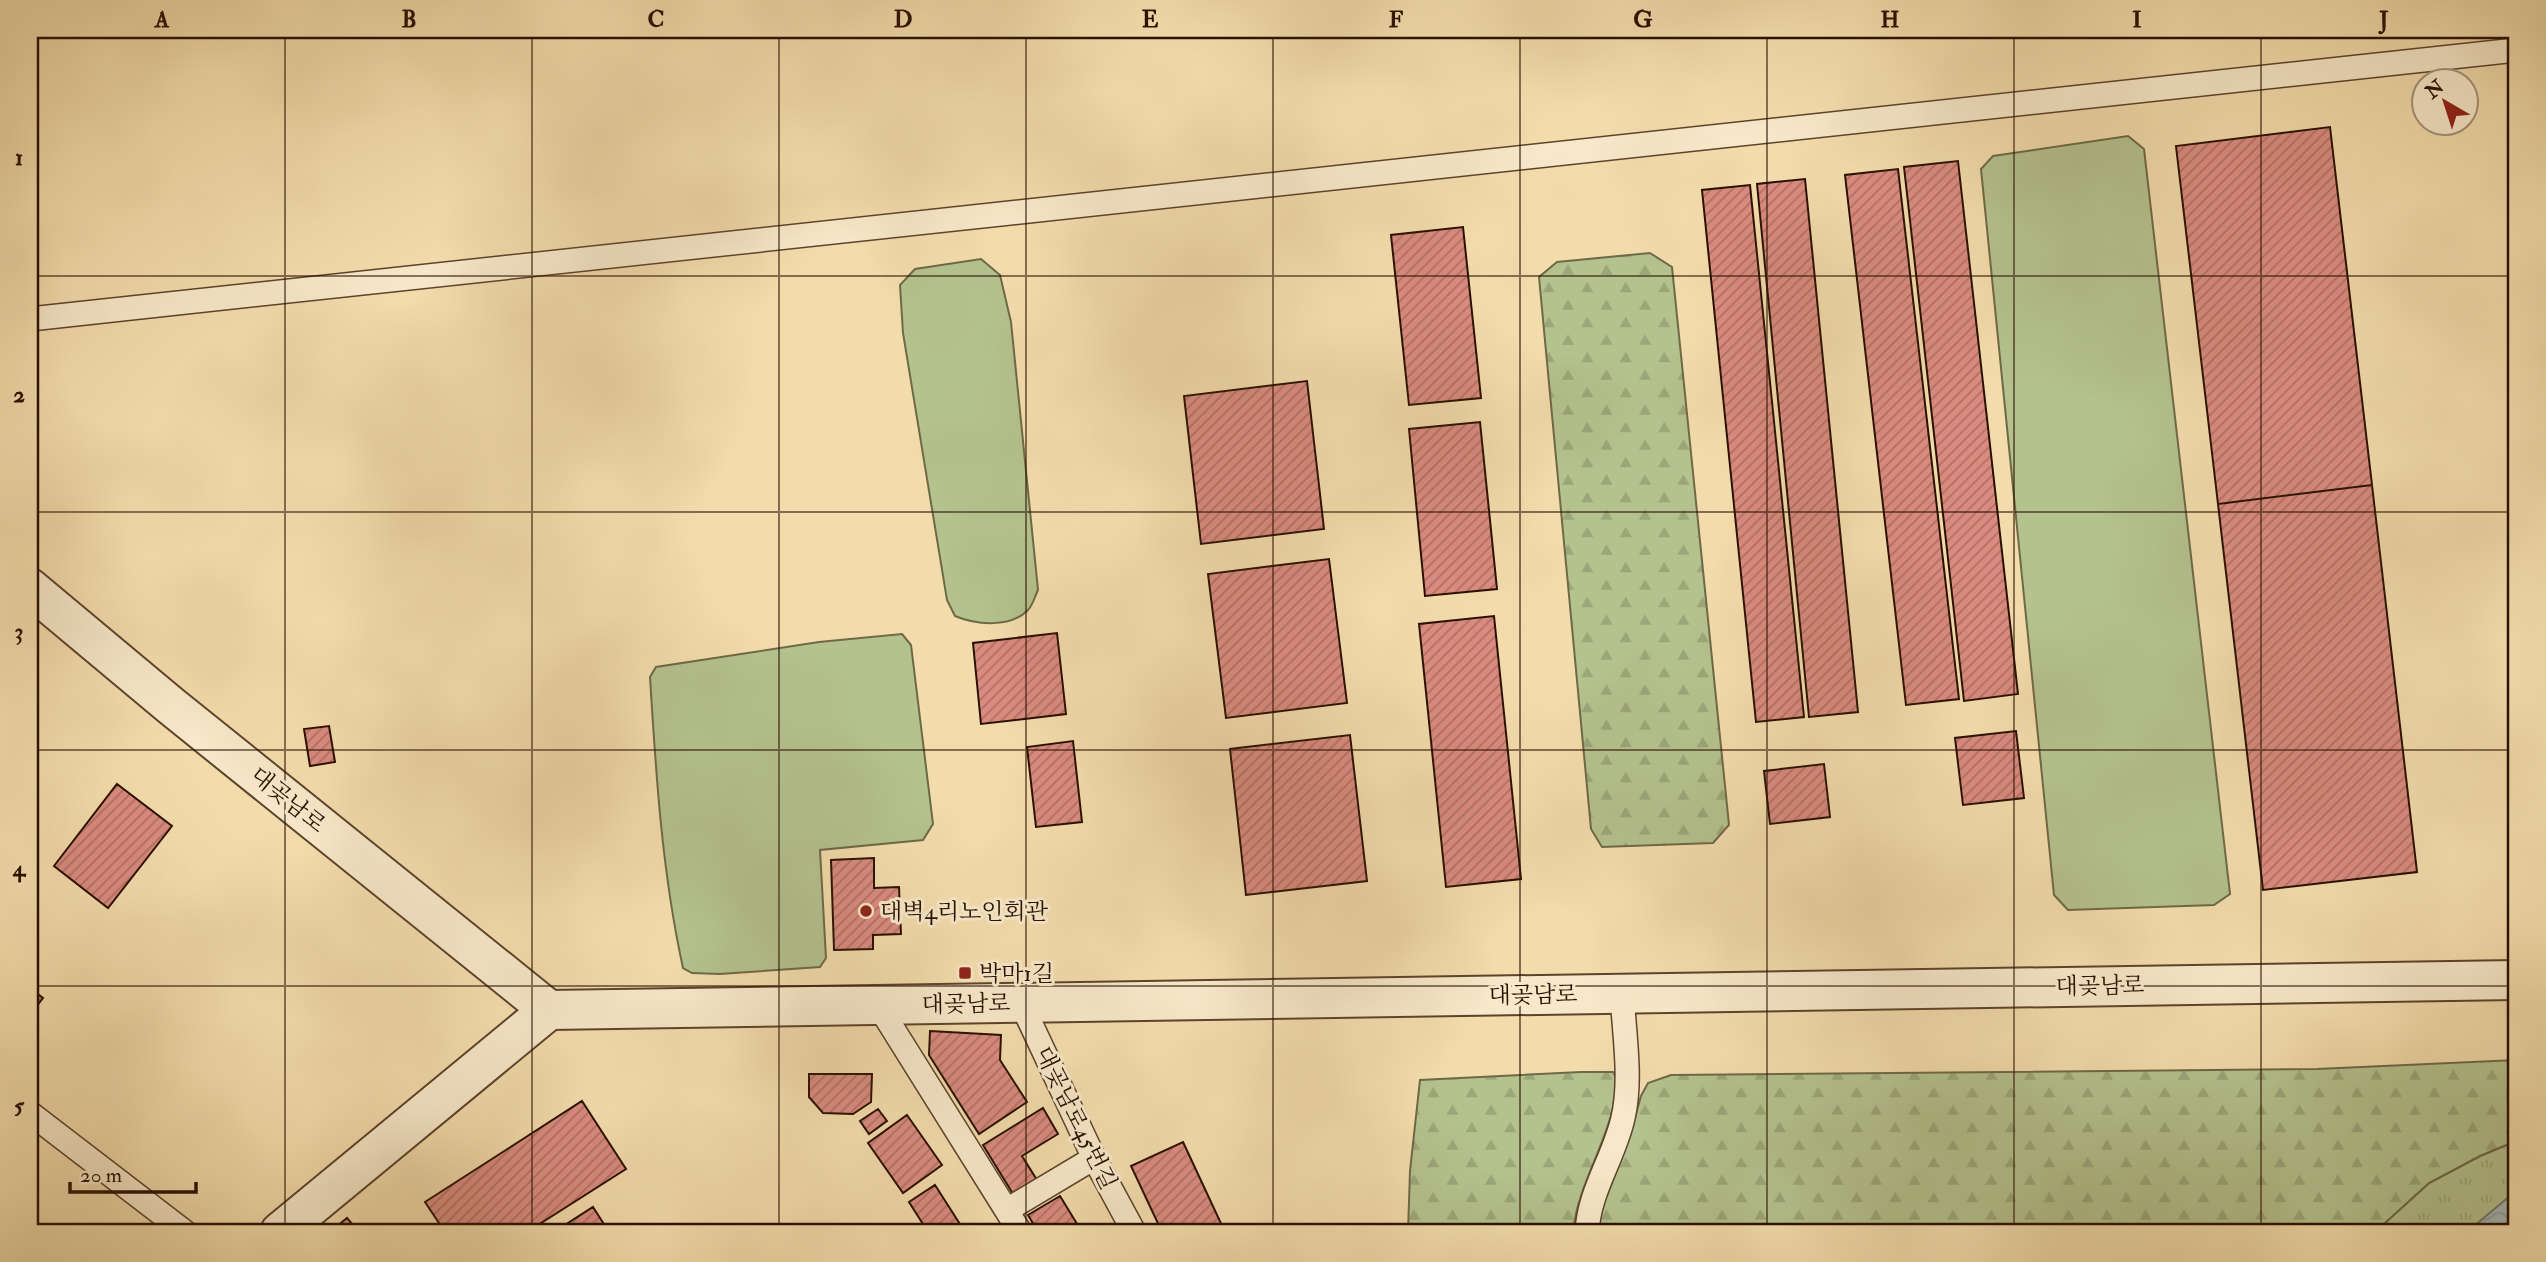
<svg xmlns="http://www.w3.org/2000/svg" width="2546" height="1262" font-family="'IM FELL Double Pica','Noto Serif KR',serif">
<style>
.grass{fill:url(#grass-tufts);stroke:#6e6947;stroke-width:2}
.forest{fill:url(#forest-firs);stroke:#6e6947;stroke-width:2}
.green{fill:#b4c28e;stroke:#6e6947;stroke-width:2}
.water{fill:url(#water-waves);stroke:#72756d;stroke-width:2}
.building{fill:url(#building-hatch);stroke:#291000;stroke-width:2}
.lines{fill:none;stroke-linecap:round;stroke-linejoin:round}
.service-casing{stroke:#5c432b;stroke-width:26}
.minor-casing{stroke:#5c432b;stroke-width:42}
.tertiary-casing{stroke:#5c432b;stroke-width:42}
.service{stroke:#f7e8c9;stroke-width:23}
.minor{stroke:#f7e8c9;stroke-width:38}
.tertiary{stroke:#f7e8c9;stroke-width:38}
.grid{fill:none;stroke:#291000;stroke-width:2;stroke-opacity:0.55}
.poi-dot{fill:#8f2418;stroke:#f7e8c9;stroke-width:2.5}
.labels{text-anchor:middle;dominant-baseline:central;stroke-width:6;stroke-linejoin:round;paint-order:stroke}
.street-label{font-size:23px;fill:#291000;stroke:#f7e8c9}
.poi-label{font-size:23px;fill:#291000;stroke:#f7e8c9;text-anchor:start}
.neatline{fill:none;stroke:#291000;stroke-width:2.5}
.grid-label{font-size:23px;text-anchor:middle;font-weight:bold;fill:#291000}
</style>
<defs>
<pattern id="grass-tufts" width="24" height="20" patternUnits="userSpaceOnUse" patternTransform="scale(1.75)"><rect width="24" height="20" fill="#b4c28e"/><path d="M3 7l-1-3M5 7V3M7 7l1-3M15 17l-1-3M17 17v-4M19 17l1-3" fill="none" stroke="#9ba679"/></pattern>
<pattern id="forest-firs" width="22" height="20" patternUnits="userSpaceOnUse" patternTransform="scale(1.75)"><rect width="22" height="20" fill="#b4c28e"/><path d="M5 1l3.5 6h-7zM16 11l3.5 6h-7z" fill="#9ba679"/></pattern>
<pattern id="water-waves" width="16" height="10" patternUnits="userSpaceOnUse" patternTransform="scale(1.75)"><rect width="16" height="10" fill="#a2b8b6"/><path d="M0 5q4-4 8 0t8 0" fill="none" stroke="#8c9d9b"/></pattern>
<pattern id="building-hatch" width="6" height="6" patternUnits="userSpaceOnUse" patternTransform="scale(1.75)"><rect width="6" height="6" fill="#da8b7f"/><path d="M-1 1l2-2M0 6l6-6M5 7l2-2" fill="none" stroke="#b17066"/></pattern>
</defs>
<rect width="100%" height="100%" fill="#f3dcac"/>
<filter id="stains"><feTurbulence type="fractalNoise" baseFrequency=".00286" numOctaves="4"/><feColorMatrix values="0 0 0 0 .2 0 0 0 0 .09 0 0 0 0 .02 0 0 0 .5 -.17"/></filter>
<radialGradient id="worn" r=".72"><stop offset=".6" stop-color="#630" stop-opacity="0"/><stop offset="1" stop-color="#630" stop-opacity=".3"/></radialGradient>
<path class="grass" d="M2516,1141v52l-49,39h-92l54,-49 51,-27z"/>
<path class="forest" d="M1650,253l22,14 57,558 -16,18 -111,4 -11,-18 -52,-552 18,-15z
M2516,1060v81l-36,15 -51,27 -54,49h-776l2,-22 8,-31 22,-47 10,-36 7,-13 23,-8 646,-6z
M1581,1072h32l4,7c-2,14 -3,30 -8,43 -12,38 -32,71 -36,110h-165l2,-61 10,-91z"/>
<path class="green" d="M2128,136l16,13 86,745 -16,11 -146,5 -14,-15 -73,-726 12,-13z
M981,259l19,16 11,47 27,268c-3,6 -5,15 -10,20 -17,18 -52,15 -73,6l-8,-16 -44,-267 -3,-48 15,-16z
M902,634l9,11 22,179 -10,16 -103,10 6,108 -6,9 -100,7 -28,-1 -9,-5c-21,-96 -27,-193 -33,-291l6,-10 163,-25z"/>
<path class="water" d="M2516,1193v39h-49l44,-37z"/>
<path class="building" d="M2330,127l42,358 -154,19 -42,-358z
M1958,161l60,533 -54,7 -60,-534z
M1898,169l61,530 -53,6 -61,-530z
M1805,179l53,533 -49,5 -52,-533z
M1750,185l54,532 -48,5 -54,-532z
M1463,227l18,171 -72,7 -18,-170z
M1307,381l17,148 -123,15 -17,-148z
M1480,422l17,167 -72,7 -16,-167z
M2372,485l45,387 -154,18 -45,-386z
M1329,559l18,144 -121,15 -18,-144z
M1494,616l27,263 -75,8 -27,-263z
M1057,633l9,81 -85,10 -8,-81z
M329,726l6,36 -25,4 -6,-37z
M2016,731l8,67 -61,7 -8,-67z
M1350,735l17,146 -121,14 -16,-146z
M1073,741l9,81 -46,5 -9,-80z
M1824,764l6,53 -60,7 -6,-53z
M117,784l55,42 -64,82 -54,-42z
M874,858v30l25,-1 2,47 -28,1v14l-39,1 -3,-90z
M30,988l13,10 -13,17z
M930,1031l71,4 -1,25 27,42 -48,32 -50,-79z
M809,1074h63l-1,28 -18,12 -30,-1 -14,-16z
M582,1101l44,68 -99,63h-82l-20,-30z
M1043,1108l15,26 -36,22 15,24 -24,14 -30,-49z
M878,1109l9,12 -18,13 -9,-13z
M907,1115l35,50 -39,28 -35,-50z
M1183,1142l42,90h-63l-31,-66z
M935,1185l30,47h-37l-19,-30z
M1060,1196l22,36h-44l-10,-17z
M593,1207l16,25h-55z
M347,1218l12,14h-29z"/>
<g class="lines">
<defs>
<path id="service" d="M30,319l2486,-269
M1021,1003l73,155 40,74
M878,1005l142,227
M30,1113l155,119
M1007,1210l87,-52
M1587,1232c2,-41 27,-74 36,-114 9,-39 1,-84 -1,-125"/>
<path id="minor" d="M280,1232l269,-222"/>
<path id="tertiary" d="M30,588l140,117 379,305 1967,-30"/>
</defs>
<use href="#service" class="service-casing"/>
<use href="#minor" class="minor-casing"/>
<use href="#tertiary" class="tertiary-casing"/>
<use href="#service" class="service"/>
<use href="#minor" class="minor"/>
<use href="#tertiary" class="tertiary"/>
</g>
<path class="grid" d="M285,30v1202M532,30v1202M779,30v1202M1026,30v1202M1273,30v1202M1520,30v1202M1767,30v1202M2014,30v1202M2261,30v1202M30,276h2486M30,512h2486M30,750h2486M30,986h2486"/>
<g class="poi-dot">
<circle cx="866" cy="911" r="7"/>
<rect x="958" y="966" width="14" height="14" rx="3.5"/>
</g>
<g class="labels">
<g class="street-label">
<text transform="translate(288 800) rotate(39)">대곶남로</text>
<text transform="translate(2100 986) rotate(-1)">대곶남로</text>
<text transform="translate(1533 995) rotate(-1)">대곶남로</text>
<text transform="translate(966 1004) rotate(-1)">대곶남로</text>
<text transform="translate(1076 1118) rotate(64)">대곶남로45번길</text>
</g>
<g class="poi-label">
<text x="880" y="911">대벽4리노인회관</text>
<text x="979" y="973">박마1길</text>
</g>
</g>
<rect width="2546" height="1262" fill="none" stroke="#f3dcac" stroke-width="77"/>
<g transform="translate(2445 102) rotate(321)"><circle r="33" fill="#f7e8c9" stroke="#a59279" stroke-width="2"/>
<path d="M0-5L12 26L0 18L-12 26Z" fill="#8f2418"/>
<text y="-10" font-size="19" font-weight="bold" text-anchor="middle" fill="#291000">N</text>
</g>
<path d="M70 1182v10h126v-10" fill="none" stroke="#291000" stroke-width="3.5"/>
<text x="80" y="1182" font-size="21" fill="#291000" stroke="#f7e8c9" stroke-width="5" paint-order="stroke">20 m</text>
<rect x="38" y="38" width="2470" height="1186" class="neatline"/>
<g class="grid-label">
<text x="162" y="27">A</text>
<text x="409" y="27">B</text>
<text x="656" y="27">C</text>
<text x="903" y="27">D</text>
<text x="1150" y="27">E</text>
<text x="1396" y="27">F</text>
<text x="1643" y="27">G</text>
<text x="1890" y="27">H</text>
<text x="2137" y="27">I</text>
<text x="2384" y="27">J</text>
<text x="19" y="165">1</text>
<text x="19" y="402">2</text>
<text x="19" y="639">3</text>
<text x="19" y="876">4</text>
<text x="19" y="1113">5</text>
</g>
<rect width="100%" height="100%" filter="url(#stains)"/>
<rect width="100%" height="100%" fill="url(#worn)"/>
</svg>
